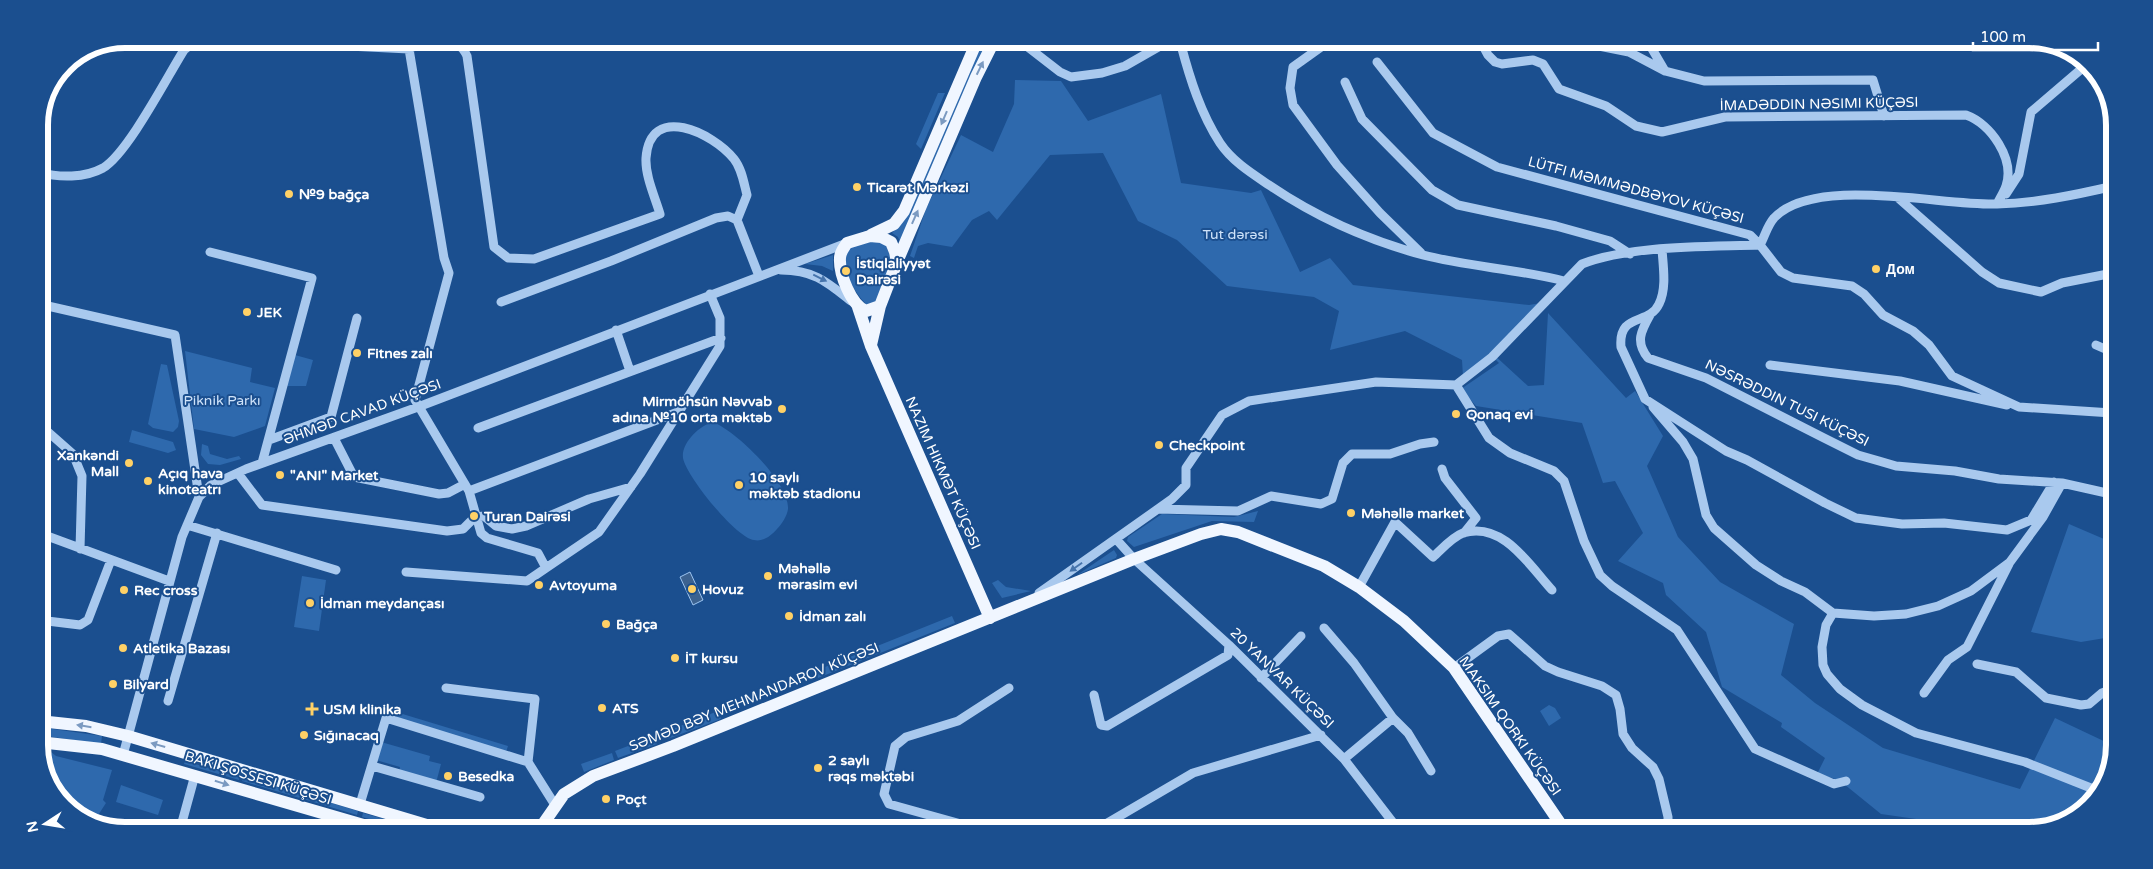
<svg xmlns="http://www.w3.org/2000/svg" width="2153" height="869" font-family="'Varela Round',sans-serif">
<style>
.green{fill:#2e69ad}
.water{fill:#3c6290;stroke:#9cc4f0}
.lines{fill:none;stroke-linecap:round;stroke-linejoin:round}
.minor{stroke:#a9c9ee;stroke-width:9}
.major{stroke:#f0f6ff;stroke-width:12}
.oneway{fill:#7b9ac1}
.oneway2{fill:#4674ac}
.poi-dot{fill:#ffd166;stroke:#1b4f8f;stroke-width:2}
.labels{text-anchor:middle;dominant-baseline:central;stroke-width:4;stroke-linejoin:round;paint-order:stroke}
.street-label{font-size:14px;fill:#fff;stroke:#1b4f8f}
.poi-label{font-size:14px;font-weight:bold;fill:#fff;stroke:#1b4f8f;text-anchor:start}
.park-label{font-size:14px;fill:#cfe3fa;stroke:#1b4f8f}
.rim{fill:none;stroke:#fff;stroke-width:6}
</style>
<rect width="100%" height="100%" fill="#1b4f8f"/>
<path class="green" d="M983,41h5l-88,201 -2,-5 -6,-4 12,-13z
M1015,80l46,1 27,40 73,-27 20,89 70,10 10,-3 39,82 30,-14 23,27 176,20 12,-2 -49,50 36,33 16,-1 4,-72 78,85 9,-7 28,45 -16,30 31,71 42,45 74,42 -13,51 34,28 68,45 137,41 35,-71 55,26v24l-34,45v3l-48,14h-35l-112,-16 -42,-34 -22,-6 8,-16 -44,-31 1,-4 -60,-36 -16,-55 -40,-37 -3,-12 -45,-22 25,-28 -28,-52 -12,2 -21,-60 -106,-17 -15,-17 38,-26 -8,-8 -28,22 -1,-17 -57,-29 -75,19 9,-39 -25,-14 -87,-11 -50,-46 -39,-19 -35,-68 -53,2 -53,65 -8,-9 -17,9 -20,27 -24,-4 -10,3 -4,12 -4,-2 16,-47 35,-74 32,17 21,-48z
M938,93h7l-24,56 -5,-5z
M870,240l16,5 7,19 -17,39 -7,4c-12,-10 -36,-46 -18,-60 5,-3 14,-5 19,-7z
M833,255v16l-11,-5 -17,-2z
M185,351l67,17 -2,14 25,6 -10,38 -31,11 -40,-8z
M295,355l18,5 -7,26h-19z
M161,364l6,1 12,56 -1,6 -5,5 -20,-4 -5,-4z
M713,422c23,9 77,61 75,87 -1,7 -6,15 -11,20 -6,7 -14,13 -23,11 -18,-2 -68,-64 -71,-82 -2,-15 17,-33 30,-36z
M132,430l41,12 3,8 -8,3 -39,-11z
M202,444l6,2 2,8 17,5 12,-3 2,3 -21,6 -12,-1 -7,-9z
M1258,511l-4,11 -42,-1 -78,26 -7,-6 1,-4 34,-23 72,3z
M2069,524l42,18v95l-30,5 -50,-10z
M1114,550l3,5 -1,3 -39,17z
M302,576l24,4 -7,51 -25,-4z
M998,580l8,7 25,4 -29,7 -10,-15z
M952,616l3,7 -137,55 -3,-7z
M1549,705l6,3 6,10 -12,8 -9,-15z
M718,711l3,8 -53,20 -3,-7z
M396,712l112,34 -2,6 -112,-33z
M39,727l63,9 -1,8 -62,-9z
M654,736l3,8 -39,14 -3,-7z
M381,742l49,14 -1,5 12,3 -5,19 -37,-11 1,-5 -24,-7z
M51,752l5,4 56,14 -9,30 3,3 -13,20 -37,-27 -16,-42z
M612,753l2,7 -30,12 -3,-8z
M185,761l55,16 -1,3 -55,-16z
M243,777l115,34 -1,4 -115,-34z
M121,785l42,15 -5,15 -42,-13z
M363,813l45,13h-14l-32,-9z"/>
<path class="water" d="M690,572l13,28 -10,5 -13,-28z"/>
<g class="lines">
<path class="minor" d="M307,39l21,6 81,4
M1020,41l40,31 11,5 31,-4 23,-7 42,-24h9l5,3c9,34 20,69 39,98 12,18 31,30 49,42 47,32 98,55 154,70 47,12 95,14 141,26
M1328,42l-35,25 -3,21 3,17 44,60 43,48 41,40
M1481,42l7,13 7,7 7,2 31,-4 10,4 16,25 47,17 30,20 26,6 63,-15 241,-2c25,9 49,44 40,71 -2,6 -6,12 -9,18
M1579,42l50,10 36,19
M1648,42l17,29 39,10 169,-1 11,36
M1377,62l56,71 64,34 253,68 10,10c5,-9 7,-19 14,-27 41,-43 168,-12 223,-14 40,-1 78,-9 117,-18
M1345,82l17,37 70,71 26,15 98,21 54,15 20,13
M39,172c20,6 46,6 64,-4 25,-15 64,-91 81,-118l14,-11
M2006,194l13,-20 12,-62 55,-47
M1897,197l85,75 17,11 42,9 21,-9 51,-10
M1662,249c1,17 5,39 -3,55 -10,22 -41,8 -38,43l24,52 81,52 21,9 78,43 31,15 46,6 42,-1 63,7 24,-10 23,-38
M210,252l102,26 -50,185
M781,270c33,0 46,12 70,31
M710,294l10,24v28l-80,128 -41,58 -53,36 -8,-15 -51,-15 -6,-5 -12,-42 -54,-91 34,-127 -5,-15 -35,-209c19,-11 47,-17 58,7l27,191 14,11 26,1 126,-45c-5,-17 -15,-38 -14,-56 4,-56 67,-25 88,1 8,10 10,25 13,36l-10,25 22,56
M501,302l110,-41 105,-43 12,-2 9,4
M39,304l136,31 24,162
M1650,315c-9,16 -15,27 -2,43l58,20 118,60 34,17 21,6 17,5 59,5 44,8 63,4 49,11
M616,330l14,41
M2096,345l16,7
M1770,365l130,16 107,24
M1456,385l36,-28 90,-93c49,-19 124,-17 178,-19l21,27 12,6 59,8 12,8 19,21 30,16 16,14 23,31 67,31 93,6
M1653,407l30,35 10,17 13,56 8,13 42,37 25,16 24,11 28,21 41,3 32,-2 32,-8 33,-15 39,-29 33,-45 19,-34
M39,424l34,30 9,22 -2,73
M478,428l243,-90
M334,438l20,39 85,17 9,-1 17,-9
M269,440l62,-23 26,-99
M1442,469l3,9 31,40 -12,15
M240,476l22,29 185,26 16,-2 12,-12 9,-1 12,10 16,3 14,-3 63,-27 42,-12
M469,491l209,-79
M1158,509l80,2 33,-15 50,8 11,-5 11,-36 9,-9h38l30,-10 14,-2
M187,525l149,45
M39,533l130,48
M1116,539l18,20 95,86 115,114 54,70
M406,572l121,9 19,-13
M1359,587l36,-65 38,35c8,-7 19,-20 30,-24 40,-12 66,32 89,57
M1039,593l133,-94 14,-14v-17l36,-53 27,-14 127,-19 80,3 33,53 21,15 44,18 10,10 20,60 16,34 12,11 65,44 78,119 79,35 12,-3
M1833,613l-7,12 -4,22 1,18 4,9 13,15 22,16 54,28 109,29 71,28
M39,620l41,5 8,-5 23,-60
M1324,628l30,35 39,55 15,15 23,38
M1977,664l39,8 30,26 35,7 8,-1 13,-11 8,-3
M1454,668l44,-32 11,-2 36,32 13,6 44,14 14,9 4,14 3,25 9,14 21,19 6,12 9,38v12
M1261,678l40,-42
M446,688l89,11 -7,63 27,43
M1924,693l24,-33 19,-13 42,-83
M1094,695l7,30 6,1 121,-71 1,-10
M168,701l49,-168
M123,755l59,-218 17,-40 12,-12 35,-16 172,-62 429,-164
M1344,759l49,-41
M372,766l108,31
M360,804l26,-86 142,44
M181,826l14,-51
M965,828l-4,-4 -72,-20 -5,-10 11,-48 11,-9 52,-16 51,-33
M1099,828l94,-55 128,-38"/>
<path class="major" d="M871,235l23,-11 10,-13 73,-170
M897,262l79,-185 18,-36
M858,307l13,39 119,272
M871,345l9,-39 17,-44 -2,-10 -4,-10 -10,-5 -11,-1 -23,7c-3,5 -7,9 -7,15 -1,16 11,47 26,53l14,-5
M39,721l47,5 42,10 302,90
M39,742l63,7 265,77
M541,827l23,-33 29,-18 80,-30 461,-187 67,-25 20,-5 17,3 86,34 35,21 45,34 50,47 110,161"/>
</g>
<defs><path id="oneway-solid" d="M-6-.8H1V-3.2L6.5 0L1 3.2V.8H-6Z" transform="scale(1.25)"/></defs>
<g class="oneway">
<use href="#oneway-solid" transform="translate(980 68) rotate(-64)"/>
<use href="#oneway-solid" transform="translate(944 118) rotate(113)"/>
<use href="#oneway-solid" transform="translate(915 217) rotate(-66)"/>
<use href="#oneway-solid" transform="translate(84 726) rotate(-171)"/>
<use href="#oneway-solid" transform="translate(158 745) rotate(-164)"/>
<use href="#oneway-solid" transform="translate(222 783) rotate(17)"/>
</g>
<g class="oneway2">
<use href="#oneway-solid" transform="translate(820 278) rotate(26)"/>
<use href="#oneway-solid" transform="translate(1076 567) rotate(145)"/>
</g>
<g class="poi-dot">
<circle cx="857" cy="187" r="5"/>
<circle cx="289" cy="194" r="5"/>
<circle cx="1876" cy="269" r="5"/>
<circle cx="846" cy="271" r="5"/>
<circle cx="247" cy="312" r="5"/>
<circle cx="357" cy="353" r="5"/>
<circle cx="782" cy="409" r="5"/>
<circle cx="1456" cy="414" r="5"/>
<circle cx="1159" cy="445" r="5"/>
<circle cx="129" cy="463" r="5"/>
<circle cx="280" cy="475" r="5"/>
<circle cx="148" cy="481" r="5"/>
<circle cx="739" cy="485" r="5"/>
<circle cx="1351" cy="513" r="5"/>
<circle cx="474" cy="516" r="5"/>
<circle cx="768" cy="576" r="5"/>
<circle cx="539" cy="585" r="5"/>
<circle cx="692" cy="589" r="5"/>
<circle cx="124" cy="590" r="5"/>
<circle cx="310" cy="603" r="5"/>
<circle cx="789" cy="616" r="5"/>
<circle cx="606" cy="624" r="5"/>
<circle cx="123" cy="648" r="5"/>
<circle cx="675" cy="658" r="5"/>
<circle cx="113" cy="684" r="5"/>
<circle cx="602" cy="708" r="5"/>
<path d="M309.5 701.5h5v5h5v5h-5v5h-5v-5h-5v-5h5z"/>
<circle cx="304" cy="735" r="5"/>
<circle cx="818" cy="768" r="5"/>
<circle cx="448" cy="776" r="5"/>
<circle cx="606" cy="799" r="5"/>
</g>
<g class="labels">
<g class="street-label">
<text transform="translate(1819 104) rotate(-1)">İMADƏDDIN NƏSIMI KÜÇƏSI</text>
<text transform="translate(1636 190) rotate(15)">LÜTFI MƏMMƏDBƏYOV KÜÇƏSI</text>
<text transform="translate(1787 403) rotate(26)">NƏSRƏDDIN TUSI KÜÇƏSI</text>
<text transform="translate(362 412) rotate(-20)">ƏHMƏD CAVAD KÜÇƏSI</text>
<text transform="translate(943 473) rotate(66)">NAZIM HIKMƏT KÜÇƏSI</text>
<text transform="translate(1282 678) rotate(44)">20 YANVAR KÜÇƏSI</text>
<text transform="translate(754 697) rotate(-22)">SƏMƏD BƏY MEHMANDAROV KÜÇƏSI</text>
<text transform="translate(1510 726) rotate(55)">MAKSIM QORKI KÜÇƏSI</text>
<text transform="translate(258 778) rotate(17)">BAKI ŞOSSESI KÜÇƏSI</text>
</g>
<g class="poi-label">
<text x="867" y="187">Ticarət Mərkəzi</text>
<text x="299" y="194">№9 bağça</text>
<text x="856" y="263">İstiqlaliyyət<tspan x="856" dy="16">Dairəsi</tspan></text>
<text x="1886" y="269">Дом</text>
<text x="257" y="312">JEK</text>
<text x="367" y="353">Fitnes zalı</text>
<text x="772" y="401" text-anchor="end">Mirmöhsün Nəvvab<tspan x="772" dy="16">adına №10 orta məktəb</tspan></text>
<text x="1466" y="414">Qonaq evi</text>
<text x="1169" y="445">Checkpoint</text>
<text x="119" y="455" text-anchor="end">Xankəndi<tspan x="119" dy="16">Mall</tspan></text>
<text x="158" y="473">Açıq hava<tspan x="158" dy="16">kinoteatrı</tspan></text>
<text x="290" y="475">"ANI" Market</text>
<text x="749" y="477">10 saylı<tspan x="749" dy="16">məktəb stadionu</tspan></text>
<text x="1361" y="513">Məhəllə market</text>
<text x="484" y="516">Turan Dairəsi</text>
<text x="778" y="568">Məhəllə<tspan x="778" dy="16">mərasim evi</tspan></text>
<text x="549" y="585">Avtoyuma</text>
<text x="702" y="589">Hovuz</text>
<text x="134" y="590">Rec cross</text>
<text x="320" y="603">İdman meydançası</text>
<text x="799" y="616">İdman zalı</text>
<text x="616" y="624">Bağça</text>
<text x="133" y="648">Atletika Bazası</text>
<text x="685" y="658">İT kursu</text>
<text x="123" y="684">Bilyard</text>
<text x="612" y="708">ATS</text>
<text x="323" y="709">USM klinika</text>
<text x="314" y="735">Sığınacaq</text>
<text x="828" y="760">2 saylı<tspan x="828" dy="16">rəqs məktəbi</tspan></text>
<text x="458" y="776">Besedka</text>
<text x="616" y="799">Poçt</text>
</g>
<g class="park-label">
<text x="1235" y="234">Tut dərəsi</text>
<text x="222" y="400">Piknik Parkı</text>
</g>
</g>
<path d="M0 0H2153V869H0ZM125 48H2029A77 77 0 0 1 2106 125V745A77 77 0 0 1 2029 822H125A77 77 0 0 1 48 745V125A77 77 0 0 1 125 48Z" fill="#1b4f8f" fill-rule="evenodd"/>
<path class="rim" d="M125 48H2029A77 77 0 0 1 2106 125V745A77 77 0 0 1 2029 822H125A77 77 0 0 1 48 745V125A77 77 0 0 1 125 48Z"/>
<g transform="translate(45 824) rotate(258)" stroke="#1b4f8f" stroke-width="4" paint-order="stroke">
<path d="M0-4L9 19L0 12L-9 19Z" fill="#ffffff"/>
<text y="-8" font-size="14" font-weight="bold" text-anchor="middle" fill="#ffffff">N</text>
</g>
<path d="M1973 42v8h125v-8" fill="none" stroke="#ffffff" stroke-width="2.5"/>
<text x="1980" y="42" font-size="15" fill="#ffffff" stroke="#1b4f8f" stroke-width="4" paint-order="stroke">100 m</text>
</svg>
